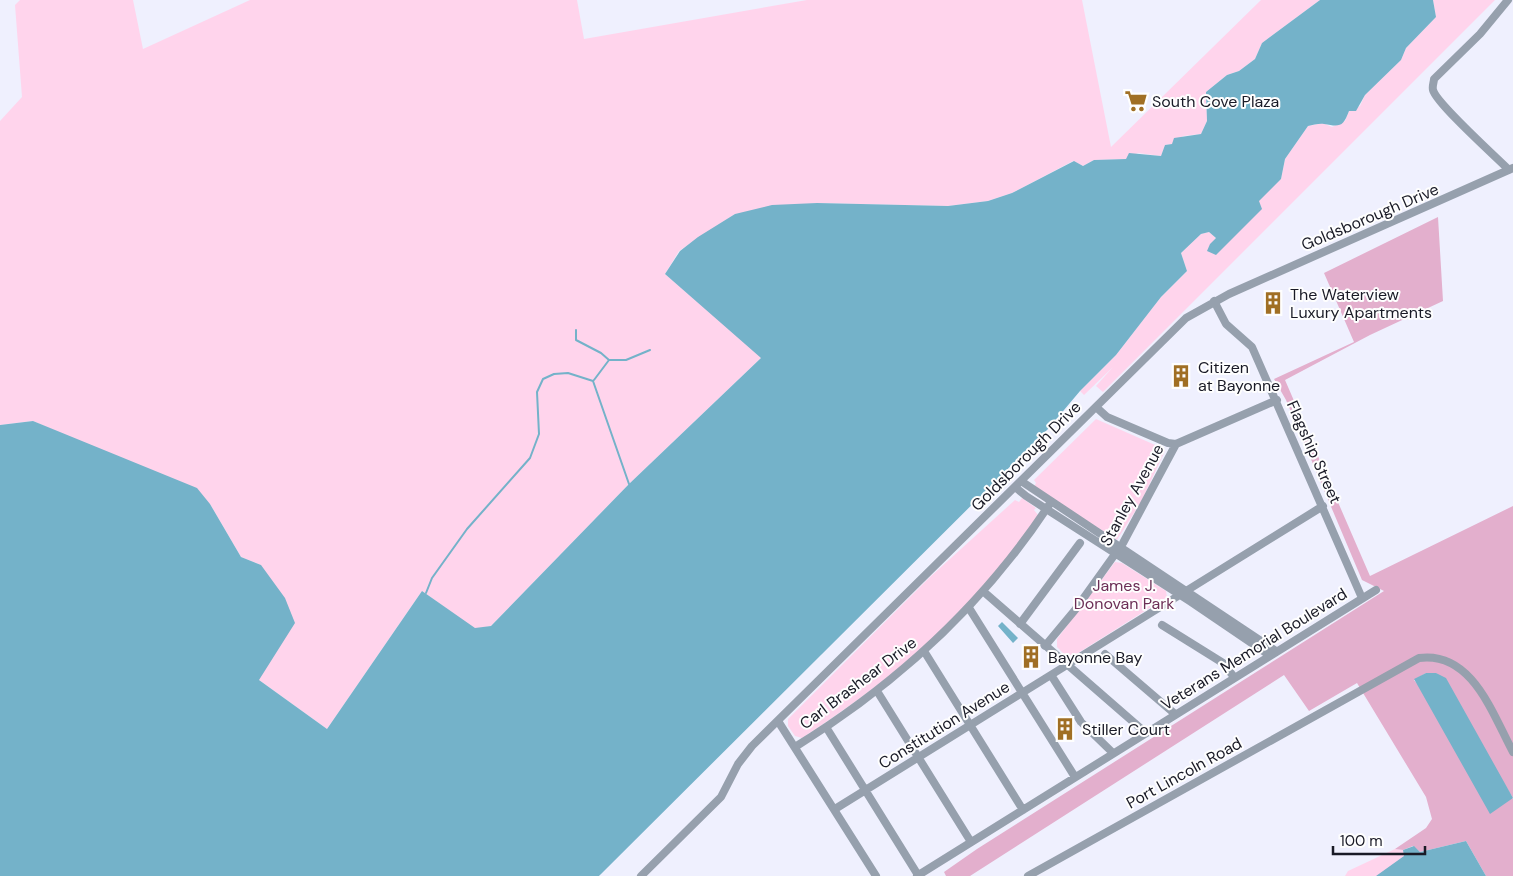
<svg xmlns="http://www.w3.org/2000/svg" width="1513" height="876" font-family="'DM Sans',sans-serif">
<style>
.green{fill:#ffd4ec}
.forest{fill:#e3afcd}
.water{fill:#74b2c9}
.lines{fill:none;stroke-linecap:round;stroke-linejoin:round}
.stream{stroke:#74b2c9;stroke-width:2}
.minor{stroke:#96a0ad;stroke-width:8}
.labels{text-anchor:middle;dominant-baseline:central;stroke-width:4;stroke-linejoin:round;paint-order:stroke}
.poi-label{font-size:16px;fill:#191a26;stroke:#fefefe;text-anchor:start}
.street-label{font-size:16px;fill:#191a26;stroke:#fefefe}
.park-label{font-size:16px;fill:#6c2e56;stroke:#fefefe}
</style>
<rect width="100%" height="100%" fill="#eff0fe"/>
<path class="green" d="M20,0h113l10,49 107,-49h327l7,39 223,-39h275l29,147 150,-147h59l-58,43 -7,16 -16,12 -12,4 -21,17 1,29 -6,13 -18,2 -11,8 -7,1 -4,11 -23,-3 -12,6 -32,1 -11,6 -10,-5 -61,32 -24,8 -40,5 -131,-3 -82,11 -56,37 -14,23 97,83 -133,127 -138,142 -16,3 -53,-38 -95,138 -68,-49 2,-115 -20,-8 -31,-53 -100,-49 -77,-34 -33,4v-304l22,-24 -7,-92z
M1433,0h62l-392,392 -7,-6 17,-19 -29,28 -4,-4 36,-36 45,-58 26,-26 -6,-18 20,-19 8,-2 7,6 -6,6 71,-65 4,-20 23,-33 15,-3 9,4 13,-6 4,-10 11,-5 5,-11 36,-35 5,-12 30,-31z
M1096,419l66,29 3,3 -24,51 -24,38 -83,-53 2,-4 -2,-3z
M1022,498l14,10 -2,2 4,5c-54,90 -149,167 -236,223l-7,-2 -7,-10v-7l141,-141 86,-78 4,2z
M1115,562l7,1 44,28 1,6 -92,58h-10l-8,-8v-8z
M1395,849l8,1 83,26h-141l3,-5z"/>
<path class="forest" d="M1438,217l5,84 -73,34 -85,45 85,196 143,-70v292l-77,-125h-10l-12,7 99,119v77h-27l-20,-35 -46,11 -7,-6 -10,4 -8,-1 31,-21 6,-9 -6,-22 -69,-114 -48,28 -25,-36 -314,201h-24l-2,-4 33,-23 407,-258 -22,-11 -76,-180 -12,-21 80,-37 -30,-69z"/>
<path class="water" d="M1320,0h113l3,17 -30,31 -5,12 -36,35 -9,16h-7c-6,16 -9,16 -25,13 -4,-1 -11,1 -16,2l-23,33 -4,20 -22,22 3,8 -46,46 -9,-4 3,-7 6,-6 -7,-6 -8,2 -20,19 6,18 -26,26 -45,58 -36,36 -32,38 -449,447h-599v-451l33,-4 164,67 13,16 31,53 20,8 24,33 10,25 -36,57 68,49 95,-138 53,37 16,-2 138,-142 132,-126 -96,-84 15,-23 18,-14 37,-23 37,-9 45,-2 131,3 40,-5 24,-8 62,-32 9,5 11,-6 32,-1 3,-6 32,3 4,-11 7,-1 2,-6 27,-4 6,-13 -1,-29 21,-17 12,-4 16,-12 7,-16z
M1002,622l16,16 -5,5 -15,-17z
M1426,673h10l10,5 67,120 -23,16 -76,-135z
M1466,841l20,35h-110l28,-20 -1,-6 11,-4 6,6z"/>
<g class="lines">
<path class="stream" d="M576,330v10l25,13 8,7
M594,380l15,-20h17l24,-10
M426,593l6,-15 35,-49 63,-71 9,-24 -2,-42 6,-13 11,-5 14,-1 25,8 36,103"/>
<path class="minor" d="M1508,0l-28,34 -46,45c0,3 -2,7 -1,11 3,13 63,67 76,80
M1214,301l12,23 26,23 110,251
M1096,407l11,10 61,26 8,1
M1021,481l255,170
M1015,487l11,9 165,106 78,53
M984,592l162,141
M969,608l106,169
M1020,624l60,-81
M1162,625l61,38 11,14
M1045,646l30,-36 48,-67 53,-99 101,-44
M924,651l99,159
M1105,654l70,60
M1051,675l30,47 32,31
M877,691l94,151
M778,721l98,155
M826,727l92,148
M795,747c102,-63 190,-144 256,-245
M835,809l488,-303
M641,876l80,-79 17,-33 14,-18 434,-428 43,-24 284,-126
M917,876l459,-286
M1028,876l391,-218c53,-7 73,55 94,94"/>
</g>
<defs>
<symbol id="supermarket-bare" viewBox="-9 -9 18 18"><path d="M-6-5.5h2.5l.6 2H6L4.5 2H-2.5L-4.4-4H-6ZM-1.5 3.2a1.3 1.3 0 1 0 .1 0ZM3 3.2a1.3 1.3 0 1 0 .1 0Z" fill="#a06f24" stroke="#fefefe" stroke-width="2.5" paint-order="stroke"/></symbol>
<symbol id="building-bare" viewBox="-9 -9 18 18"><path d="M-4-6H4V6H1V3H-1V6H-4ZM-2.5-4.3h1.7v1.8h-1.7ZM.8-4.3h1.7v1.8H.8ZM-2.5-1h1.7V.8h-1.7ZM.8-1h1.7V.8H.8Z" fill="#a06f24" stroke="#fefefe" stroke-width="2.5" paint-order="stroke"/></symbol>
</defs>
<g fill-rule="evenodd">
<use href="#supermarket-bare" x="1120" y="85" width="32" height="32"/>
<use href="#building-bare" x="1257" y="287" width="32" height="32"/>
<use href="#building-bare" x="1165" y="360" width="32" height="32"/>
<use href="#building-bare" x="1015" y="641" width="32" height="32"/>
<use href="#building-bare" x="1049" y="713" width="32" height="32"/>
</g>
<g class="labels">
<g class="poi-label">
<text x="1152" y="101">South Cove Plaza</text>
<text x="1290" y="294">The Waterview<tspan x="1290" dy="18">Luxury Apartments</tspan></text>
<text x="1198" y="367">Citizen<tspan x="1198" dy="18">at Bayonne</tspan></text>
<text x="1048" y="657">Bayonne Bay</text>
<text x="1082" y="729">Stiller Court</text>
</g>
<g class="street-label">
<text transform="translate(1370 217) rotate(-23)">Goldsborough Drive</text>
<text transform="translate(1314 452) rotate(66)">Flagship Street</text>
<text transform="translate(1026 456) rotate(-45)">Goldsborough Drive</text>
<text transform="translate(1132 495) rotate(-61)">Stanley Avenue</text>
<text transform="translate(1254 649) rotate(-32)">Veterans Memorial Boulevard</text>
<text transform="translate(858 683) rotate(-37)">Carl Brashear Drive</text>
<text transform="translate(944 725) rotate(-32)">Constitution Avenue</text>
<text transform="translate(1184 773) rotate(-29)">Port Lincoln Road</text>
</g>
<g class="park-label">
<text x="1124" y="585">James J.<tspan x="1124" dy="18">Donovan Park</tspan></text>
</g>
</g>
<path d="M1333 846v8h92v-8" fill="none" stroke="#191a26" stroke-width="2.5"/>
<text x="1340" y="846" font-size="15" fill="#191a26" stroke="#fefefe" stroke-width="4" paint-order="stroke">100 m</text>
</svg>
